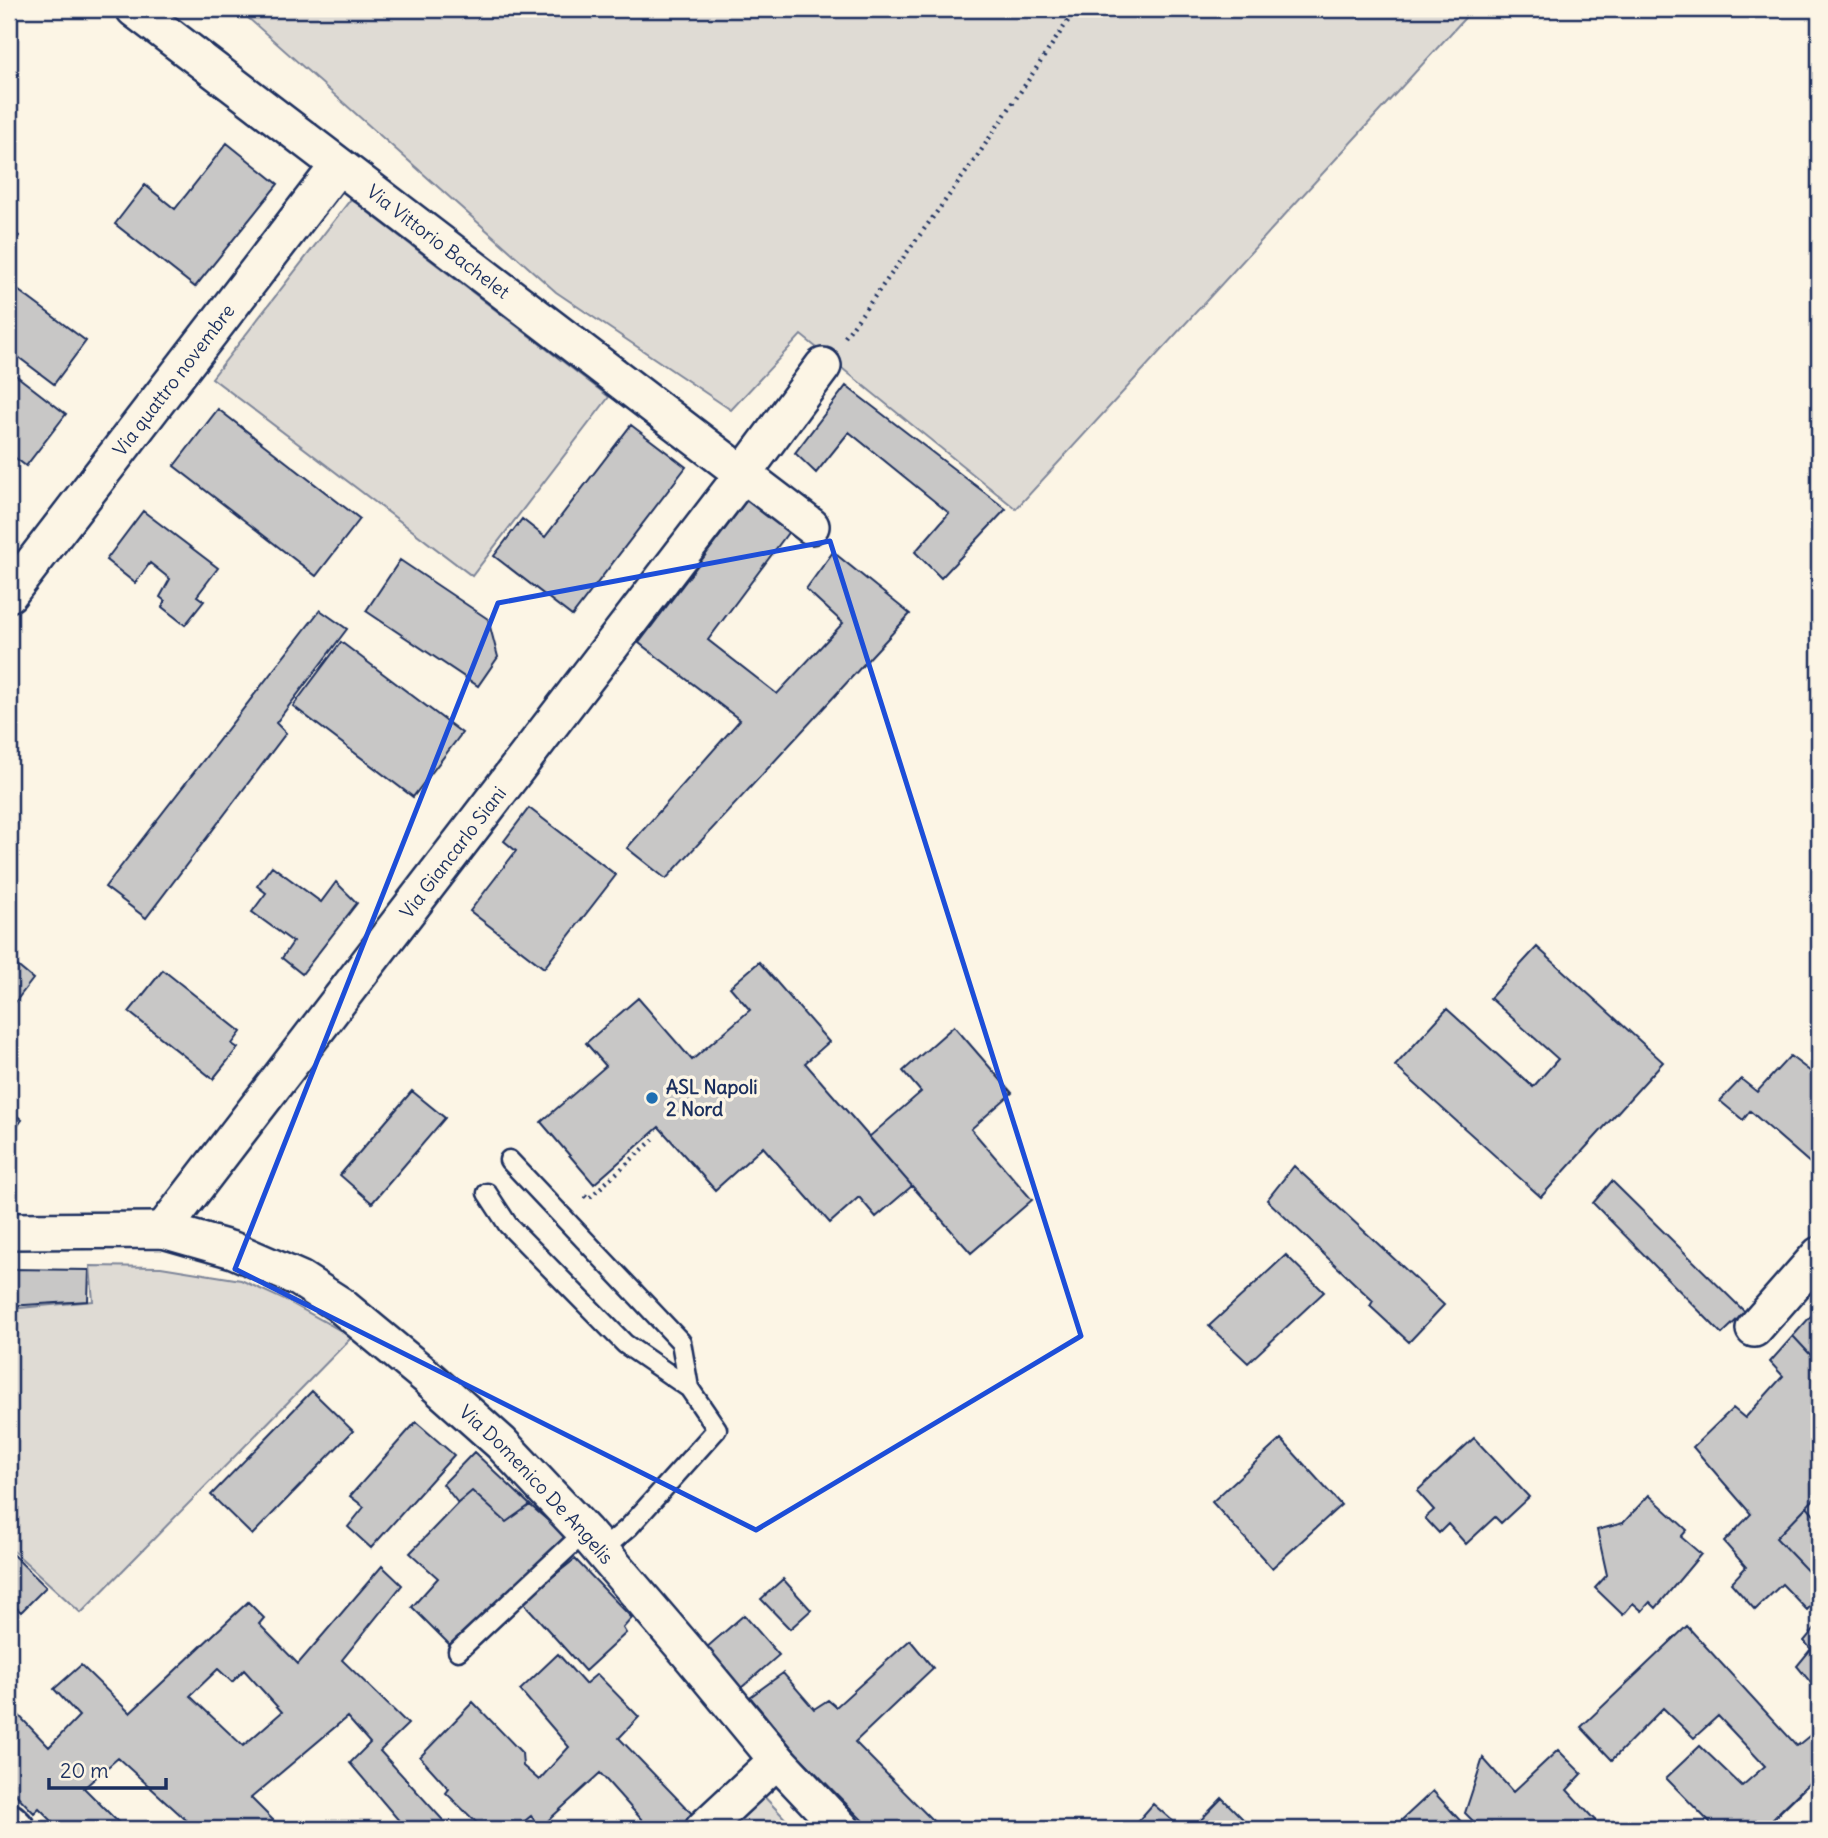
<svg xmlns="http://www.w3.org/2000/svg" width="1828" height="1838" font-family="Delius,sans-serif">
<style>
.green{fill:#dfdbd4;stroke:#7d8599;stroke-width:2}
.building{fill:#c8c7c6;stroke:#1b2f5e;stroke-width:2;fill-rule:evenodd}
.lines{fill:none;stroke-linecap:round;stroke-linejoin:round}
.lane-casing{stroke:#1b2f5e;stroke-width:23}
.street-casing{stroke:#1b2f5e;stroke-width:40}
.secondary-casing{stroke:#1b2f5e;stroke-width:44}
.path{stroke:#1b2f5e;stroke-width:4.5;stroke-dasharray:2 5;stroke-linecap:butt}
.lane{stroke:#fcf5e5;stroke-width:18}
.street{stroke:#fcf5e5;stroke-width:35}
.secondary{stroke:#fcf5e5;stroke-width:38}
.marked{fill:none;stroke:#1d4ed8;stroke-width:5;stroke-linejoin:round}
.poi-dot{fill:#1f6fb2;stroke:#fcf5e5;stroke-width:2.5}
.labels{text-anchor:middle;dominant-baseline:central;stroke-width:7;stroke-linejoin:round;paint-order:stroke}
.street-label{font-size:19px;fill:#1b2f5e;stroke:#fcf5e5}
.poi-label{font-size:19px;font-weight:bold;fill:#1b2f5e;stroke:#fcf5e5;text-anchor:start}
</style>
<rect width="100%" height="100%" fill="#fcf5e5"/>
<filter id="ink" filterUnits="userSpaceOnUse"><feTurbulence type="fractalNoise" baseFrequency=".0143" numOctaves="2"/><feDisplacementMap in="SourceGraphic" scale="14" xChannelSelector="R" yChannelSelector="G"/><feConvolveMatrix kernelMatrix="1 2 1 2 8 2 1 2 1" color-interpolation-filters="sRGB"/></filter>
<g filter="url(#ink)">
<path class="green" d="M232,9h1241l-457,500 -215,-174 -70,75 -175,-118 -310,-276z
M351,199l258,198 -137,179 -260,-198z
M90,1266l71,1 80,13 48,22 63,35 -271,276 -72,-66v-238l84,-8z
M757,1789l38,40h-80z"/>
<path class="building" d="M227,143l51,41 -83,103 -80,-63 30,-39 30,24z
M9,228l10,8 -10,13z
M11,285l75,56 -32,43 -45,-34v-62z
M9,370l57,44 -40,52 -17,-13z
M846,386l160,123 -65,69 -26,-26 34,-39 -100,-81 -33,41 -21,-20z
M218,409l142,110 -44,57 -142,-110z
M631,425l55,42 -114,149 -78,-60 28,-37 23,18z
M753,492l40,34 -85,114 69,54 66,-71 -37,-34 27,-37 77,62 -244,265 -39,-31 113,-128 -101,-77z
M143,511l75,57 -21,28 7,5 -19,24 -23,-18 3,-6 -5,-4 10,-18 -20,-16 -15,20 -29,-23z
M400,560l88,59 10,38 -20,29 -112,-75z
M320,610l27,19 -71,94 10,10 -140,185 -41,-31z
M341,642l121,91 -49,64 -120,-91z
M529,808l87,67 -72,93 -74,-57 46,-60 -12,-10z
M272,866l49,36 15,-20 21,21 -55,71 -20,-16 11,-16 -41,-30 14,-19 -9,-7z
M1537,947l126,115 -122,135 -146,-131 52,-57 86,78 25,-28 -68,-61z
M9,959l24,20 -24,31z
M759,962l70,80 -24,21 107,123 -36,31 -17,-20 -29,26 -67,-76 -48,43 -56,-63 -65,57 -53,-62 65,-56 -20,-23 52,-45 54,62 58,-50 -20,-23z
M163,970l78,62 -9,12 6,4 -25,31 -84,-67z
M954,1026l58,67 -41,36 61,71 -61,53 -102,-116 52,-45 -18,-21z
M1790,1056l29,22v93l-69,-60 -7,9 -23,-19 21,-22 16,13z
M412,1091l33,27 -73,85 -32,-28z
M9,1109l13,11 -13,17z
M1294,1166l150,139 -35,37 -39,-36 3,-5 -106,-101z
M1612,1181l133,131 -23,22 -129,-131z
M1286,1255l38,37 -76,71 -39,-37z
M9,1269l80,1 -1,31 -79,5z
M1819,1307v57l-26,-28z
M1793,1336l26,28v130l-43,44 43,45v14l-12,13 -25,-26 -27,26 -24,-27 15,-16 -22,-25 27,-28 -58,-67 40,-39 12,10 38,-42 -13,-14z
M312,1391l41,40 -101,104 -41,-40z
M416,1422l38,33 -83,93 -23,-21 16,-20 -14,-11z
M1474,1438l55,59 -28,26 -6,-6 -29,27 -18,-20 -9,9 -14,-15 9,-8 -17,-19z
M1281,1439l60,66 -69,63 -60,-66z
M474,1452l56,53 -24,17 -34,-31 -14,12 -15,-19z
M472,1491l34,31 24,-17 38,33 -43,37 -74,71 -39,-39 26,-29 -28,-25 48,-50z
M1649,1495l38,35 -6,7 20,17 -45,54 -6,-6 -8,9 -9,-8 -10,12 -28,-27 12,-13 -10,-45 26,-7z
M1807,1506l12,14v63l-43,-45z
M9,1551l37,36 -25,25 -12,-11z
M575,1559l57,59 -9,10 3,5 -41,38 -63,-70z
M382,1566l20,19 -60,75 66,64 -28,27 71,78h-45l-56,-66 20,-20 -23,-26 -96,81 31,31h-86l-78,-71 -34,30 41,41h-65l-21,-21 -5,5 -25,-26v-82l40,42 30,-31 -25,-27 27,-24 49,48 118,-111 16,16 -5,6 39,40zM218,1669l14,13 12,-12 38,42 -39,34 -53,-50z
M783,1579l28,31 -21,19 -29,-30z
M744,1615l35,40 -38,33 -35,-40z
M1819,1623v50l-8,10 -14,-17 14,-17 -7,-8z
M1687,1626l110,120 22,-18v52l-19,21 -33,28h-51l-50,-51 34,-32 42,40 23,-20 -47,-50 -24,22 -31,-30 -51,52 -31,-33z
M910,1640l23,28 -78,74 86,87h-70l-75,-76 -46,-56 33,-24 31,36 14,-9 8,7z
M558,1654l27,30 12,-10 42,43 -20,21 78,81 -10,10h-37l-50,-56 -60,55 -9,-12 -16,13h-32l-37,-36 3,-4 -29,-32 53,-55 49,51 1,13 16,14 30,-33 -49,-57z
M1558,1750l24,24 -15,16 36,39h-106l-6,-6 -7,6h-3l-16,-16 18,-55 30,34z
M1433,1791l33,36 -3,2h-71z
M1222,1798l31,31h-61z
M1153,1804l29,25h-51z"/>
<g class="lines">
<defs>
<path id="lane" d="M509,1160l172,182 8,46
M487,1193l21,32 117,119 64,44 28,41 -88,98 -28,24
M458,1651l127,-119"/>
<g id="street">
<path id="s1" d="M134,9l677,517"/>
<path id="s2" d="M9,594l329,-428"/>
<path id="s3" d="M163,1230l580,-756 80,-108"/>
<path id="s4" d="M9,1231l154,-1 70,20 67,29 39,25 87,72 75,67 84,89 101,118 91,110 65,69"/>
<path d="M1754,1329l65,-74"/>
<path d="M703,1829l74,-69"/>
<path d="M1789,1829l30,-29"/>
</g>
<path id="secondary" d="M9,1823l6,6"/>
</defs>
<use href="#lane" class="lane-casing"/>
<use href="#street" class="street-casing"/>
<use href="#secondary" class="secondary-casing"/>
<path class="path" d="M845,337l127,-173 104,-155
M585,1196l3,3 66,-60"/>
<use href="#lane" class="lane"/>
<use href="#street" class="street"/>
<use href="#secondary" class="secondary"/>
</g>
</g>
<path class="marked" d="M830,541l251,795 -325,194 -521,-261 263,-666z"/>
<circle class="poi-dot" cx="652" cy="1098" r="7"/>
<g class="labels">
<g class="street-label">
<text stroke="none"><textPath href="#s1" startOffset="383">Via Vittorio Bachelet</textPath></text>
<text stroke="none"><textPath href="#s2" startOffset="270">Via quattro novembre</textPath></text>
<text stroke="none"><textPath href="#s3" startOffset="476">Via Giancarlo Siani</textPath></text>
<text stroke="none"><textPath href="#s4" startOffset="614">Via Domenico De Angelis</textPath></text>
</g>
<g class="poi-label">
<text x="666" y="1087">ASL Napoli<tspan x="666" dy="22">2 Nord</tspan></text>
</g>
</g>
<rect width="1828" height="1838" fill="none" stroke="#fcf5e5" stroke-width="35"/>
<rect x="18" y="18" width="1793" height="1803" fill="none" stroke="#1b2f5e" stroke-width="2.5" filter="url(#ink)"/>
<path d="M49 1778v10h117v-10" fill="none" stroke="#1b2f5e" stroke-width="3.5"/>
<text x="60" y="1778" font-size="21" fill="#1b2f5e" stroke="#fcf5e5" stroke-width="5" paint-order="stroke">20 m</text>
</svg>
